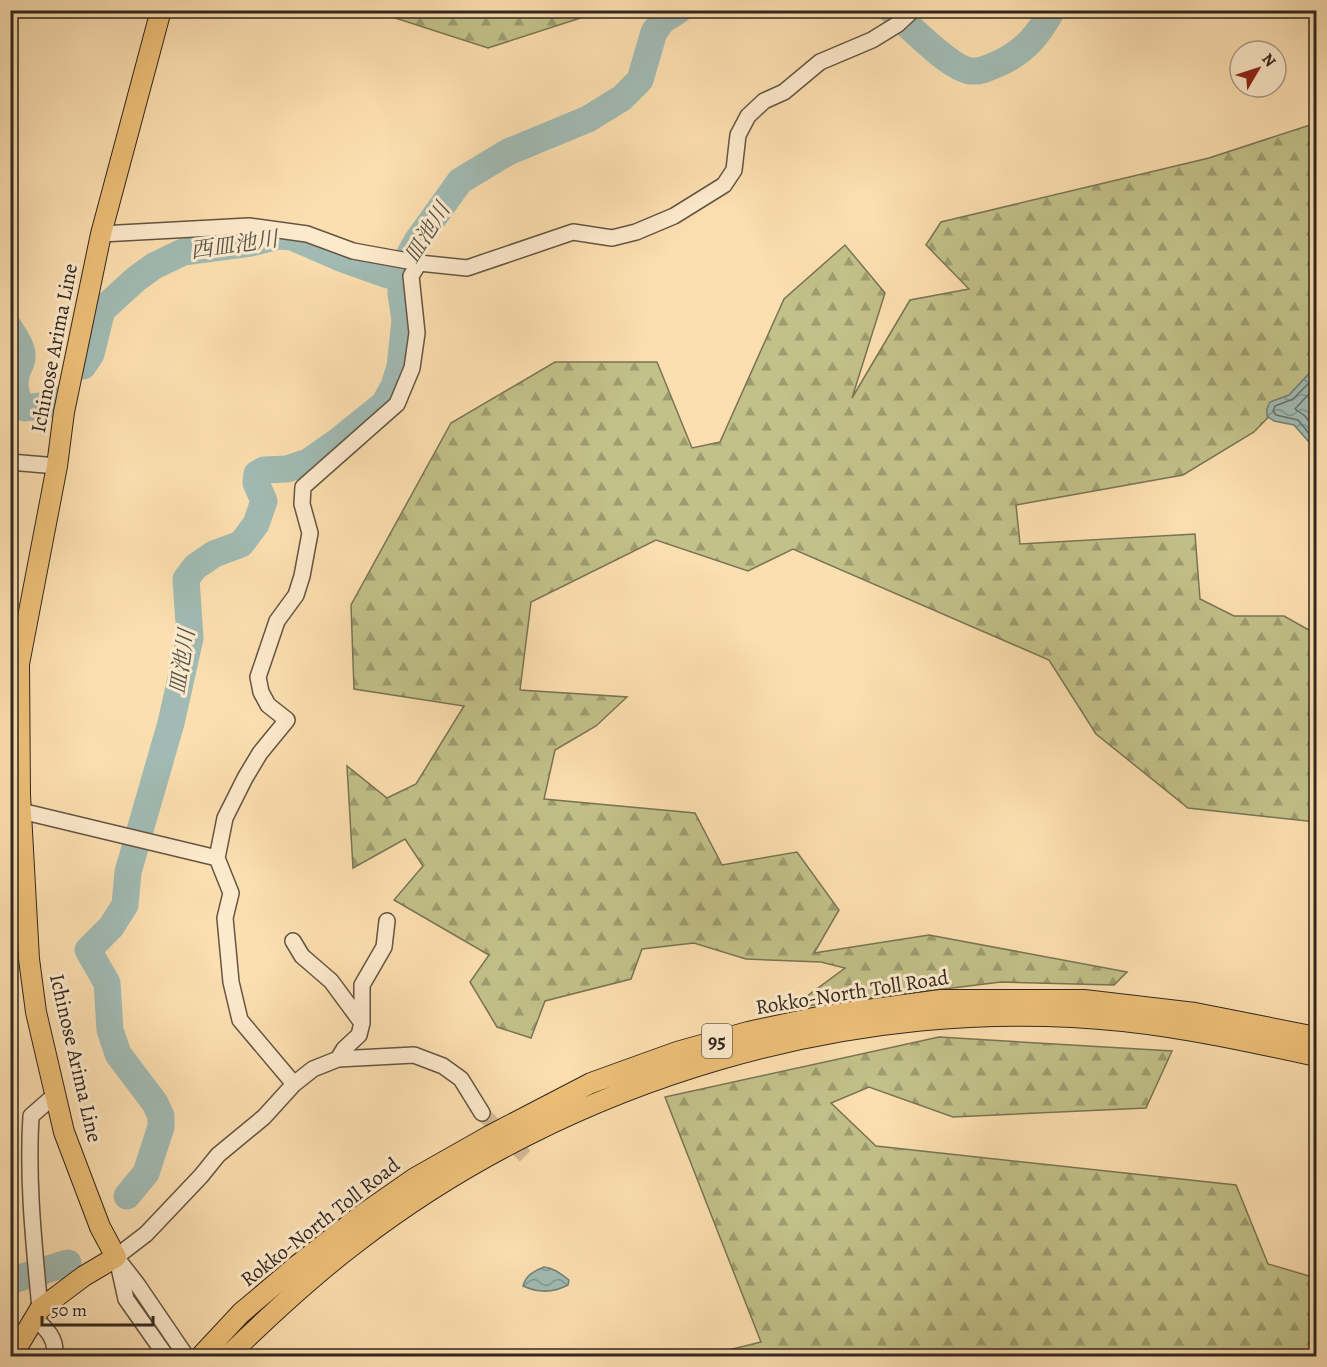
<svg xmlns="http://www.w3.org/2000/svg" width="1327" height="1367" font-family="Alegreya,'Noto Serif JP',serif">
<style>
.forest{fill:url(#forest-firs);stroke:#7a7454;stroke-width:1.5}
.water{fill:url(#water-waves);stroke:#748078;stroke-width:1.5}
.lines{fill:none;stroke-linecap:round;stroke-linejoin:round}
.shore{stroke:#69716a;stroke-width:1.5}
.river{stroke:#a1bbb4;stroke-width:27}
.minor-tunnel{stroke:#d3ba93;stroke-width:15;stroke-dasharray:15 8;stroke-linecap:butt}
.minor-casing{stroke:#645543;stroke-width:18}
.major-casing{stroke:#31271f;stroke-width:22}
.minor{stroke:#fdeacc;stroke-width:15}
.major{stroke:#eec078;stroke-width:20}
.labels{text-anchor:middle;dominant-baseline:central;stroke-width:6;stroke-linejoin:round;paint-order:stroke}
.shield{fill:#fdeacc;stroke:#6e6253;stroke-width:1.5}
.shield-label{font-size:20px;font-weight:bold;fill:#31271f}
.street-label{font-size:21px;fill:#31271f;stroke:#fdeacc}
.water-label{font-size:22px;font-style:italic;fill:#53534c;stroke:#fdeacc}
</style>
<defs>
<pattern id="forest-firs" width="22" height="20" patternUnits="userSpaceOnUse" patternTransform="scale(1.5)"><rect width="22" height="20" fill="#c2c189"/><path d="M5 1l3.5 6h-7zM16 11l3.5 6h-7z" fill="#9e9d6f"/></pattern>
<pattern id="water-waves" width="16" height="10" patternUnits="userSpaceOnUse" patternTransform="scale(1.5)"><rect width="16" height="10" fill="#a1bbb4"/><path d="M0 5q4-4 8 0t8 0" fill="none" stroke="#849892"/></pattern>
</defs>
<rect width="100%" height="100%" fill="#fcdfb0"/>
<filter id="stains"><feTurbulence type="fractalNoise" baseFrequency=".00333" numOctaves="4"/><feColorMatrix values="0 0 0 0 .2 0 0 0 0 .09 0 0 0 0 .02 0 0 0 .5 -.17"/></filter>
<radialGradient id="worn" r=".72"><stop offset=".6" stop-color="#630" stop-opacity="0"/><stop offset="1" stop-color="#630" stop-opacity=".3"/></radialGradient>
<path class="forest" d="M395,11v-1l207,1 -114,37 -93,-30z
M1316,123v245l-62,64 -71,43 -167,30 4,39 175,-10 5,65 34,17h50l32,18v188l-128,-14 -92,-74 -47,-74 -256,-111 -45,22 -92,-31 -125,62 -11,88 107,7 -31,29 -41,24 -11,49 151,14 27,52 75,-13 42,58 -25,43 115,-18 198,37 -13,13 -113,-3 -210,26 54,-40 -24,-6 -75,-3 -52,-16 -52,6 -11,30 -86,22 -14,37 -34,-11 -27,-45 19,-27 -95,-55 29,-34 -18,-27 -52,29 -6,-102 40,32 29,-14 48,-78 -110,-17 -3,-84 100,-182 104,-61h102l35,86 28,-6 64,-143 61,-54 40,48 -33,105 58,-98 59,-11 -43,-44 15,-23 268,-64z
M939,1037l233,14 -26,57 -193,9 -84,-30 -38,16 45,43 360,39 32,79 48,14v78h-612l57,-14 -96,-245z"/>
<path class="water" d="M1316,366v84l-22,-25 -20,-4 -7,-5v-7l3,-7 19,-7z
M544,1267c10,1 17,7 25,13l-1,5c-15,8 -30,8 -45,1 3,-11 11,-15 21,-19z"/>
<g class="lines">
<path class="shore" d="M1316,376l-23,23 -18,7 -2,5 3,4 22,5 18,22
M1316,386l-21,23 10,7 11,14"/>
<path class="river" d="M891,10c18,15 59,59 80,61 11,1 21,-5 31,-9 24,-12 37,-28 50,-52
M10,329c5,8 12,18 12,26 1,6 -2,9 -4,14 -5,13 -4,30 7,39l21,-3 8,-6
M83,366l8,-12 11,-44 34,-31 18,-13 29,-14 68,-9 28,-7 13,1 51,22 45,16 13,2
M127,1196l19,-23 15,-46v-11l-6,-13 -37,-49 -8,-24 -3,-47 -19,-33 23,-23 14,-22 3,-33 43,-149 19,-85 -4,-59 9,-12 19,-13 27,-10 15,-20 8,-23 -8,-18 1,-9 7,-4 23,-1 21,-7 30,-21 46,-37 10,-18 6,-19 5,-47 -4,-26v-17l6,-18 10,-18 43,-60 48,-29 80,-33 34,-21 18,-18 14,-48 9,-12 16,-10
M10,1282l6,-3 52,-16"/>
<path class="minor-tunnel" d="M482,1113l47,47"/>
<defs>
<path id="minor" d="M101,234l148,-8 58,8 46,17 66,12 48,5 106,-36 39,6 24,-6 38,-16 50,-31 10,-15 4,-35 10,-19 16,-15 20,-9 36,-30 52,-22 26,-16 15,-14
M10,462l47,4
M21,811l196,47
M293,941l9,15 29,25 31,42
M338,1059l6,-10 15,-14 3,-12v-38l22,-38 3,-26
M294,1084l-54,-64 -9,-38 -6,-64 6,-25 -14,-35 8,-40 20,-40 15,-25 27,-33 -19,-15 -7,-13 -3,-15 19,-56 19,-26 6,-19 8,-43 -8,-29 1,-17 94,-83 15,-36 5,-35 -6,-57 8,-13
M116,1257l30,-23 55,-58 17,-21 46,-38 30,-33 19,-15 25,-10 76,-4 29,11 18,13 21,34
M116,1257l21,27 49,72
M118,1263l8,36 40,57
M40,1309c-6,-65 -13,-128 -9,-193l24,-21
M35,1319c11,9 23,21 19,37"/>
<path id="major" d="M12,1356l28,-47 44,-33 32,-19 -16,-30 -36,-95 -28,-120 -7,-53 -9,-164 -1,-131 38,-198 7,-54 37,-178 60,-224
M201,1356l40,-43 58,-49 60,-47 56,-39 76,-43 100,-52 86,-31 71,-20 75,-16 118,-16h143l111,13 121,24
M228,1356c41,-40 84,-80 129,-114 213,-164 498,-249 766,-221 65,7 129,21 193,35"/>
</defs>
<use href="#minor" class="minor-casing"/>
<use href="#major" class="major-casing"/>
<use href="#minor" class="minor"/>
<use href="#major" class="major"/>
</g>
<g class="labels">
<rect class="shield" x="702" y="1024" width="30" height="34" rx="4.5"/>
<g class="shield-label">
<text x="717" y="1041">95</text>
</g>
<g class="street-label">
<text transform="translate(54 348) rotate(-79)">Ichinose Arima Line</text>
<text transform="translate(852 992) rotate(-9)">Rokko-North Toll Road</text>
<text transform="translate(76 1058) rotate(77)">Ichinose Arima Line</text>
<text transform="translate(320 1222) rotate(-38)">Rokko-North Toll Road</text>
</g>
<g class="water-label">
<text transform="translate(427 233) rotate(-58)">皿池川</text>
<text transform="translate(234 245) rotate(-8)">西皿池川</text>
<text transform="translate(182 662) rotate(-81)">皿池川</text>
</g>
</g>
<rect width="1327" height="1367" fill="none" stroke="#fcdfb0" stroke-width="36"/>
<rect x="12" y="12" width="1303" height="1343" fill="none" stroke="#31271f" stroke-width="3"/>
<rect x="18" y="18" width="1291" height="1331" fill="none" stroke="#31271f" stroke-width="1.5"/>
<g transform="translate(1258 69) rotate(51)"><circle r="28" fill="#fdeacc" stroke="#ab9c87" stroke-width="1.5"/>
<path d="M0-4.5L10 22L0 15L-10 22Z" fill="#8f2418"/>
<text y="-9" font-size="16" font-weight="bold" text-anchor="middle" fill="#31271f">N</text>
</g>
<path d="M42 1316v9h111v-9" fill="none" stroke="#31271f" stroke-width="3"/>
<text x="51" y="1316" font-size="18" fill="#31271f" stroke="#fdeacc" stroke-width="4.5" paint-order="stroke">50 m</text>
<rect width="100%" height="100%" filter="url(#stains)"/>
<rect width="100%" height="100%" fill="url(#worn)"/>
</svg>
